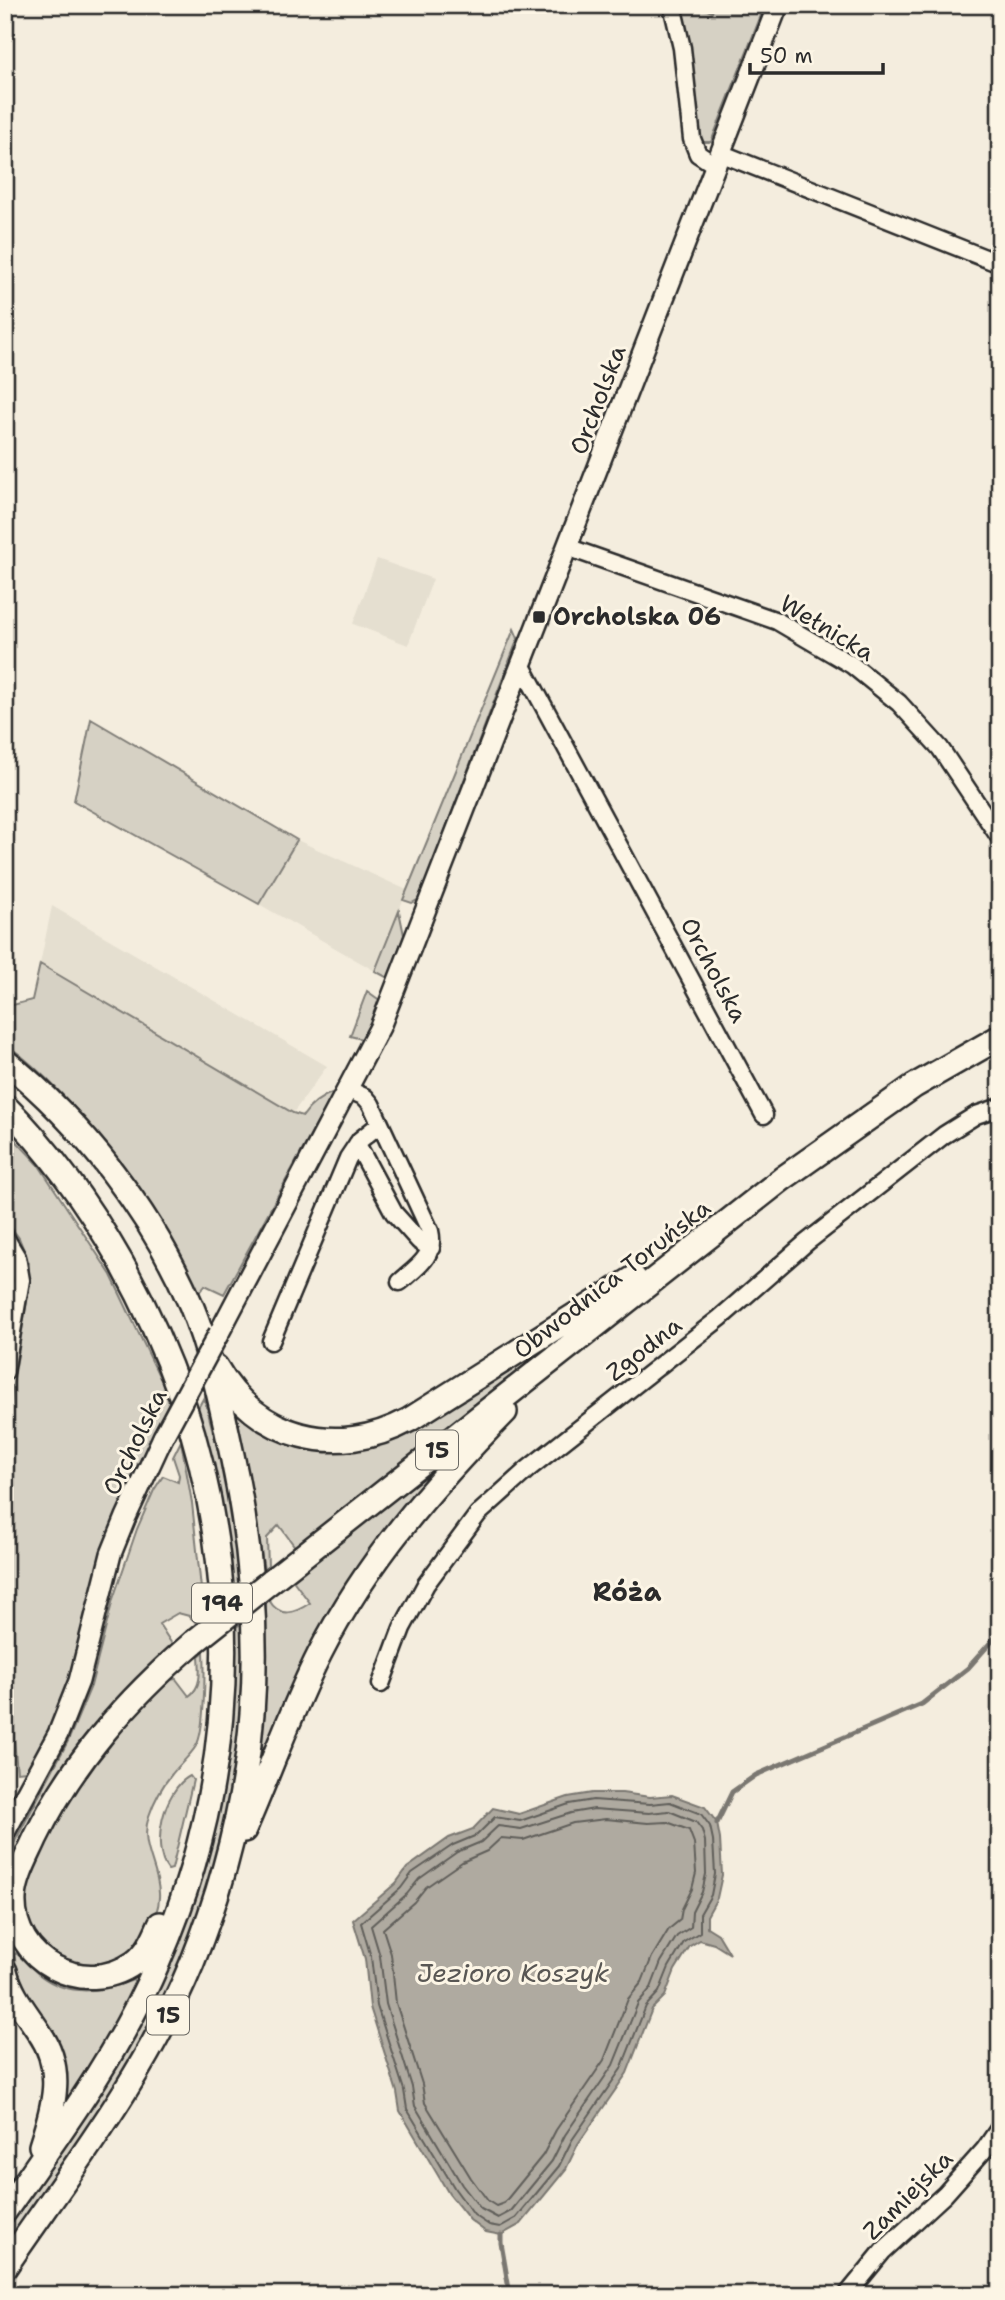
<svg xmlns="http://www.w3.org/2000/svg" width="1005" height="2300" font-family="'Shantell Sans',sans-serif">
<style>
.built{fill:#e5dfd0}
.green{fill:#d6d1c4;stroke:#807e78;stroke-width:2}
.water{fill:#afaaa0;stroke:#7a7771;stroke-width:2}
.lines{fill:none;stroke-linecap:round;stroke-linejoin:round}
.shore{stroke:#605e5a;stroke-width:2}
.stream{stroke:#7a7771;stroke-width:5}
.minor-casing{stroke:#2b2b2b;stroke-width:21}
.tertiary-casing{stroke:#2b2b2b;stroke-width:24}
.primary-casing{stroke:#2b2b2b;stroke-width:28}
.minor{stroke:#fcf5e5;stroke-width:16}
.tertiary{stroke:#fcf5e5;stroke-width:19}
.primary{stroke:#fcf5e5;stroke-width:23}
.tertiary-bridge-casing{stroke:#2b2b2b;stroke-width:24;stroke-linecap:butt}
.primary-bridge-casing{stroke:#2b2b2b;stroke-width:28;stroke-linecap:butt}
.tertiary-bridge{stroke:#fcf5e5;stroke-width:19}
.primary-bridge{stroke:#fcf5e5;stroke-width:23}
.poi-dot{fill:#2b2b2b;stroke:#fcf5e5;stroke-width:2.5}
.labels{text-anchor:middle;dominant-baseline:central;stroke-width:6;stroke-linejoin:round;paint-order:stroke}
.shield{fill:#fcf5e5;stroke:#6a6863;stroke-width:2}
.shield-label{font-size:23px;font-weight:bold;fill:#2b2b2b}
.street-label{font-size:24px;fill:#2b2b2b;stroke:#fcf5e5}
.poi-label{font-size:24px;font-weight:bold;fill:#2b2b2b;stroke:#fcf5e5;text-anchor:start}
.neighbourhood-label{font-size:26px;font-weight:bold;fill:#2b2b2b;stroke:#fcf5e5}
.water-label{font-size:26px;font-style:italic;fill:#595754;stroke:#fcf5e5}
</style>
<rect width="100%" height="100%" fill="#f4edde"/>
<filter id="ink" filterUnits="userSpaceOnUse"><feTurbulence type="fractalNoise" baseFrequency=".0143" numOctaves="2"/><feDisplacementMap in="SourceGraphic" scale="14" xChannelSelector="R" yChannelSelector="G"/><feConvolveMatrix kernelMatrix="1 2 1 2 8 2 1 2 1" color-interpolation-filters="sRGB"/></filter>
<g filter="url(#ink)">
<path class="built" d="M377,559l56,20 -25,66 -55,-21z
M297,840l110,50 -32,81 -116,-67z
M52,906l275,160 -34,47 -253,-149z"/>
<path class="green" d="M680,5h15l17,7 3,-7h50l-54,137h-9l-4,-7 -9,-88z
M514,629l4,9 -99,261 -7,4 -9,-3z
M91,719l206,121 -38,64 -185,-103z
M399,911l5,24 -16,43 -13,-7z
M40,964l253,149 10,3c8,-12 17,-19 31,-24l-110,202 -19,-9 -8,10c-49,-93 -106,-187 -192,-252v-36l27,-7z
M367,991l14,10 -19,38 -12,-3z
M5,1129l33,35 73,111 49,103 12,18 -40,81 -31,83 -28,112 -27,64 -19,35 -10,1 -7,-77 -4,-203 6,-102 17,-101v-26l-10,-25 -14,-19z
M566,1334l-270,214 -17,-23 -12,13 1,28 -4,4 -16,-98 -18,-67 129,44 28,-8z
M204,1397l24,93 14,97 -8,7 -14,-96 -23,-88z
M181,1441l11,62 12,114 -8,6 -7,-7 -11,-3 -19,11 13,20c-73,64 -133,141 -167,234v-18l63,-119 23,-55 22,-87 24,-70 17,-39 9,-14 15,6 1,-7 -6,-18z
M443,1459h3l-180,290 -5,-4 5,-63v-79l3,-3c11,19 26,13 41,3l-18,-24z
M244,1621c-2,53 -2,106 -11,159 -14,83 -41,167 -81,241 -42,80 -96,154 -147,228v-20l65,-93 101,-178 14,-35 22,-70 16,-71 9,-78 3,-76z
M204,1652c1,18 1,80 -8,94 -6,10 -17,19 -24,28 -10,12 -18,27 -23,42 -10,30 9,49 10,77 1,14 -5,28 -12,40 -32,60 -126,32 -122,-34 1,-15 10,-31 16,-45 30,-67 74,-122 127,-174l8,-1 13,17c13,-9 11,-25 10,-40z
M190,1776l3,4 -21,89 -4,1c-18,-23 -4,-81 22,-94z
M16,1953c9,8 16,16 25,23 28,21 62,16 92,4l3,3 -25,47 -42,67 -3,-2c5,-65 -42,-83 -52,-140z"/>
<path class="water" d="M592,1793h30l28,4 22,-2 33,12 12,16 3,16 2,36 -5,23 -10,18v11l11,7 12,20 -16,-10 -14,-4 -10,6 -15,24 -10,26 -13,13 -25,64 -49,71 -12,25 -45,55 -20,11 -15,-3 -16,-12 -21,-26 -49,-83 -3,-19 -27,-85 -5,-48 -12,-39 43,-37 11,-15 42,-30 24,-9 20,-21 26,6 49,-17z"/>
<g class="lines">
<path class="shore" d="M593,1800l57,4 20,-2 31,12 9,12 3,14 2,34 -4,21 -11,19v18l-16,10 -15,25 -10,25 -13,14 -25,63 -49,71 -13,26 -43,52 -16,9 -11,-2 -15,-10 -19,-26 -48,-80 -3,-19 -27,-84 -6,-49 -10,-34 40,-35 11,-15 41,-28 24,-10 18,-18 25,4 49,-17z
M594,1809l55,4 20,-2 27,11 6,8 3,11 1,33 -4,18 -10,20 -1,15 -14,9 -16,26 -10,26 -13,15 -25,62 -48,70 -13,26 -41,50 -13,7 -17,-9 -19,-24 -47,-79 -3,-19 -26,-83 -6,-48 -9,-30 36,-32 12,-15 38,-27 24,-10 17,-16 23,3 50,-16z
M606,1819l42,4 19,-1 22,8 5,13 2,30 -4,16 -10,20 -2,11 -11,9 -17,28 -10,25 -14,17 -24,61 -48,70 -13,25 -39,48 -8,3 -8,-5 -17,-23 -46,-75 -3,-19 -26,-81 -5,-49 -8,-25 31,-27 12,-15 36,-25 25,-11 14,-13 22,2 50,-17z"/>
<path class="stream" d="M717,1823l15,-31 24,-17 166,-71 46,-36 32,-36
M501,2235v8l9,52"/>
<defs>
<path id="minor" d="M672,5l10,43 10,91 6,15 17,11
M720,153l280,111
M567,547l210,74 75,44 47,38 41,45 60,90
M521,664l243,451
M347,1089l18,8 6,7 59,127c6,25 -13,36 -30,51
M357,1144l37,69 25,28 12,7
M5,1237l12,20 4,23 -16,92
M271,1341l77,-183 12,-18 20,-16
M381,1684l21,-56 24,-44 52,-70 50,-45 192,-151 87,-76 137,-107 32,-20 24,-8
M5,1801l5,21
M847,2295l36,-44 62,-57 40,-45 15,-22"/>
<path id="tertiary" d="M219,1333l161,-306 398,-1022
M5,1832l53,-98 21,-53 32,-127 15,-37 37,-80"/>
<path id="primary" d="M5,1061c77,62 147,152 186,244 20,48 30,99 41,150 38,178 29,338 -40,508 -45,110 -120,206 -187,304
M5,1106c46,46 84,100 116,156 121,218 137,470 37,700 -38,89 -97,169 -153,249
M216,1367c41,72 121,92 193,53l225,-142
M271,1581l511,-402 132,-93 86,-49
M244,1830c26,-59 47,-120 76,-177 47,-92 113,-168 185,-241
M160,1924c-6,14 -13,30 -26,39 -50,35 -123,-2 -120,-65 1,-20 13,-41 21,-59 38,-79 93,-140 159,-197
M5,1971c6,24 21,41 34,61 26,37 15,74 2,114"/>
</defs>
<use href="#minor" class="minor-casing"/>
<use href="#tertiary" class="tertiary-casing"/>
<use href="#primary" class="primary-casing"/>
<use href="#minor" class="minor"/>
<use href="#tertiary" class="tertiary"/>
<use href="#primary" class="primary"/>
<defs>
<path id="tertiary-bridge" d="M163,1437l56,-104"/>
<path id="primary-bridge" d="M194,1642l77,-61"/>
</defs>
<use href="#tertiary-bridge" class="tertiary-bridge-casing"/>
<use href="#primary-bridge" class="primary-bridge-casing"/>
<use href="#tertiary-bridge" class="tertiary-bridge"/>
<use href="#primary-bridge" class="primary-bridge"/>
</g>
</g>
<rect class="poi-dot" x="532" y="610" width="14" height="14" rx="3.5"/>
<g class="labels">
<g class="shield">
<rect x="416" y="1430.5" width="42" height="39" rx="5"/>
<rect x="192" y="1583.5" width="60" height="39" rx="5"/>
<rect x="147" y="1995.5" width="42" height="39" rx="5"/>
</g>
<g class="shield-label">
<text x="437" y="1450">15</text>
<text x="222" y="1603">194</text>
<text x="168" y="2015">15</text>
</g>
<g class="street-label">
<text transform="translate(598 400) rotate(-69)">Orcholska</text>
<text transform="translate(827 628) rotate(31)">Wełnicka</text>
<text transform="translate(714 970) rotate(62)">Orcholska</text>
<text transform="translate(612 1279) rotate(-38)">Obwodnica Toruńska</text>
<text transform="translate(644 1349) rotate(-38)">Zgodna</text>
<text transform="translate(135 1442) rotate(-64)">Orcholska</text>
<text transform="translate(908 2195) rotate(-45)">Zamiejska</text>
</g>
<g class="poi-label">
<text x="553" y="617">Orcholska 06</text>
</g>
<g class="neighbourhood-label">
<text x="627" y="1591">Róża</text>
</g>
<g class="water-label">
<text x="513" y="1972">Jezioro Koszyk</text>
</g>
</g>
<rect width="1005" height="2300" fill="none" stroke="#fcf5e5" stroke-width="28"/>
<rect x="14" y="14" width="977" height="2272" fill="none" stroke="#2b2b2b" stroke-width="2.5" filter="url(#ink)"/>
<path d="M750 63v10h133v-10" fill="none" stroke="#2b2b2b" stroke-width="3.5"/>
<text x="760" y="63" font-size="21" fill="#2b2b2b" stroke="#fcf5e5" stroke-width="5" paint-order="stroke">50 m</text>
</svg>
